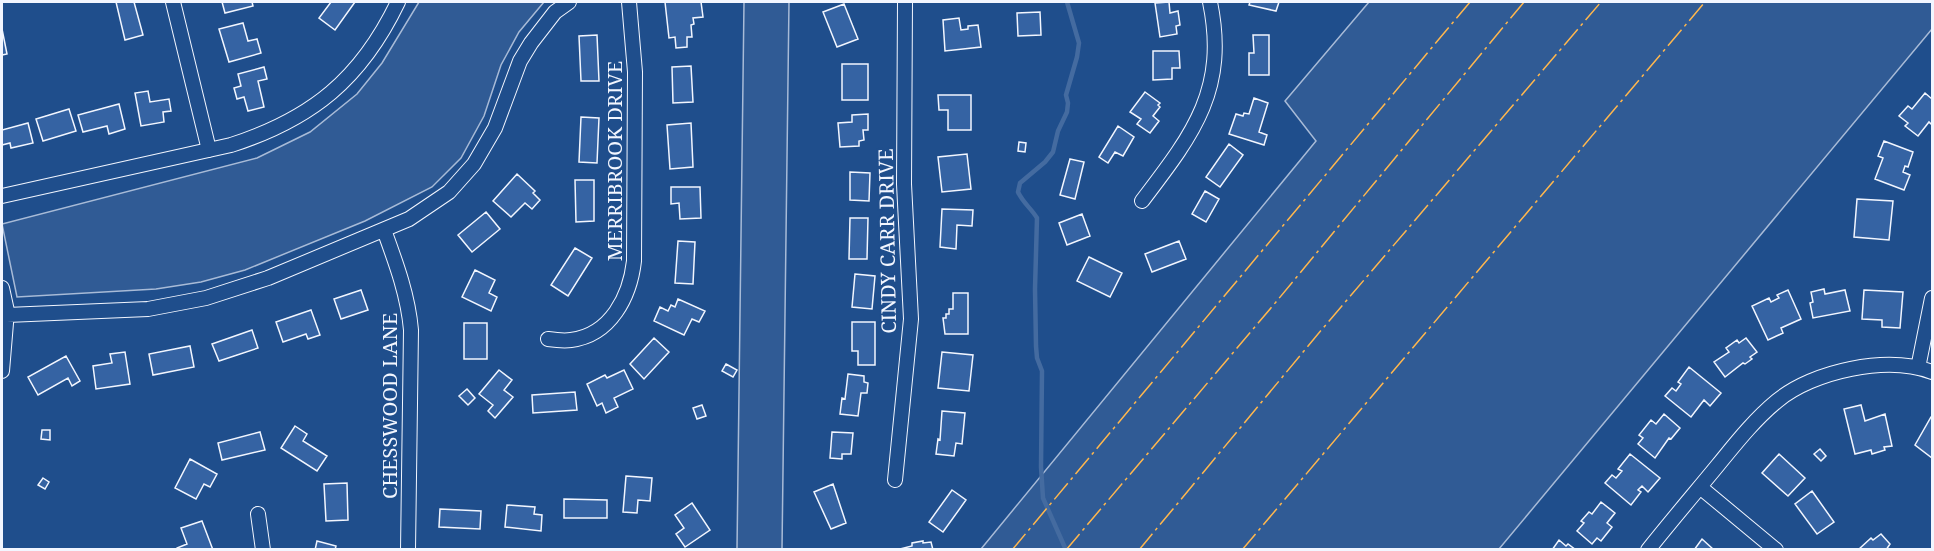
<svg xmlns="http://www.w3.org/2000/svg" width="1934" height="551" font-family="'Noto Serif',serif">
<style>
.built{fill:#305b95;stroke:#a8bbd7;stroke-width:1.5}
.lines{fill:none;stroke-linecap:round;stroke-linejoin:round}
.stream{stroke:#446ba0;stroke-width:4.5}
.building{fill:#3563a3;stroke:#f2f6ff;stroke-width:1.5}
.street-casing{stroke:#f2f6ff;stroke-width:16}
.street{stroke:#1f4e8c;stroke-width:14}
.power{stroke:#ffb74d;stroke-width:1.5;stroke-dasharray:21 4.5 3 4.5;stroke-linecap:butt}
.labels{text-anchor:middle;dominant-baseline:central;stroke-width:4.5;stroke-linejoin:round;paint-order:stroke}
.street-label{font-size:20px;fill:#f2f6ff;stroke:#1f4e8c}
</style>
<rect width="100%" height="100%" fill="#1f4e8c"/>
<path class="built" d="M419,2h125l-25,30 -18,33 -17,51 -23,42 -29,29 -67,34 -120,49 -44,12 -45,7 -139,8 -15,-73 255,-66 53,-26 47,-38 25,-31z
M744,2h45l-7,547h-45z
M1369,2h563v27l-433,520h-518l335,-408 -31,-40z"/>
<g class="lines">
<path class="stream" d="M1066,550l-23,-52 -2,-31 1,-96 -5,-13 -1,-12 -1,-57 2,-71c-6,-10 -14,-15 -19,-26l2,-9 25,-21 8,-10 5,-21 9,-19 1,-9 -2,-8 11,-38 2,-14 -12,-41"/>
</g>
<path class="building" d="M116,2h18l9,33 -18,5z
M222,2h30l1,4 -28,7z
M331,2h24l-20,28 -16,-12z
M665,2h36l2,15 -10,1 1,6 -3,1 1,12h-5v10l-11,1 -1,-11 -6,1z
M1169,2l1,11 8,-2 2,14 -4,1 1,8 -17,3 -5,-34z
M1250,2h29l-3,9 -27,-6z
M844,4l14,35 -21,8 -14,-35z
M1040,12l1,23 -23,1 -1,-23z
M959,18l2,12 7,-1v-3l10,-1 3,22 -36,4 -2,-31z
M243,23l5,18 9,-2 4,14 -32,9 -10,-33z
M2,29l5,25 -5,1z
M597,35l2,46h-18l-2,-45z
M1253,35h16v40h-20v-22h5z
M1153,51h26l1,17h-8v11l-19,1z
M842,64h26v36h-26z
M691,66l2,36 -20,1 -1,-36z
M264,67l3,12 -9,2 6,26 -16,4 -4,-14 -7,2 -3,-11 7,-2 -3,-12z
M148,91l2,11 19,-3 2,12 -8,1 1,10 -23,4 -6,-33z
M1145,92l15,11 -2,2 2,2 -7,9 6,5 -9,12 -13,-9 4,-5 -11,-7z
M1925,93l7,6v26l-3,-3 -11,14 -13,-10 3,-3 -9,-7 9,-10 4,3z
M938,95h33v35h-23v-20h-9z
M1254,98l14,5 -9,29 8,3 -3,10 -35,-11 7,-20 7,2 1,-3 5,1z
M119,104l6,25 -16,5 -2,-8 -24,6 -5,-17z
M69,109l7,22 -33,10 -7,-22z
M868,114v16h-5l1,10 -5,1v5l-19,1 -2,-24 14,-1v-7z
M581,117l18,1 -2,45 -18,-1z
M28,123l5,20 -22,5 -1,-5 -8,2v-15z
M691,123l2,44 -23,2 -3,-44z
M1118,126l16,11 -11,19 -8,-4 -7,11 -9,-6z
M1884,141l29,11 -5,15 -3,-1 -2,6 7,3 -6,15 -29,-11 8,-21 -5,-2z
M1019,142l7,1 -1,9 -7,-1z
M1229,144l14,11 -23,32 -14,-10z
M967,154l4,35 -29,3 -4,-35z
M1070,159l14,3 -9,37 -15,-4z
M850,172l20,1 -1,28 -19,-1z
M517,174l18,17 -2,2 7,7 -8,9 -7,-6 -14,14 -18,-16z
M575,180h19v41l-18,1z
M671,187h29l1,31 -21,1 -1,-16 -8,1z
M1205,191l14,8 -13,23 -14,-8z
M1857,199l36,2 -4,39 -35,-3z
M942,209l31,1 -1,16 -15,-1 -1,24 -16,-2z
M486,212l14,17 -28,23 -14,-17z
M1082,214l8,22 -23,9 -8,-22z
M850,218h18l-1,41h-18z
M678,241l17,1 -2,42 -18,-1z
M1179,241l7,18 -34,13 -7,-18z
M575,248l17,10 -24,38 -17,-11z
M1089,257l33,16 -12,24 -33,-16z
M475,270l20,10 -6,13 8,4 -6,14 -29,-14z
M855,274l20,2 -3,33 -20,-2z
M1824,289l1,5 20,-4 5,21 -37,7 -3,-15 3,-1 -2,-10z
M361,290l7,20 -27,9 -7,-20z
M1788,290l13,29 -20,9 2,5 -15,7 -16,-34 17,-8 2,4 8,-4 -2,-3z
M1864,290l39,2 -3,36 -18,-1v-7l-20,-1z
M953,293h15v41h-23l-2,-16h3v-4h3v-5h4z
M678,299l27,12 -6,11 -7,-3 -8,16 -30,-14 6,-14 8,4 3,-6 4,2z
M311,310l9,25 -12,4 -2,-5 -23,8 -7,-20z
M852,322h23v43h-17v-14h-6z
M464,323h23v36h-23z
M252,330l6,18 -39,13 -7,-17z
M654,338l15,14 -25,27 -14,-15z
M1746,338l11,14 -7,5 2,2 -7,5 -2,-1 -18,14 -11,-15 15,-10 -3,-4 11,-8 2,3z
M190,346l4,21 -41,8 -4,-21z
M125,352l5,32 -34,5 -3,-23 19,-3 -2,-9z
M942,352l31,3 -4,36 -31,-3z
M66,356l14,25 -8,5 -4,-8 -30,17 -10,-18z
M726,364l11,6 -4,7 -11,-6z
M1689,367l32,26 -11,13 -6,-6 -13,17 -26,-21 7,-8 4,3 5,-7 -3,-2z
M499,370l13,10 -8,10 9,7 -18,21 -7,-7 5,-6 -14,-11z
M624,370l9,19 -19,9 4,9 -12,6 -4,-10 -5,3 -10,-22 18,-9 2,3z
M848,374l16,2v6l4,1 -1,10h-6l-3,23 -18,-2 2,-16 3,1z
M467,389l8,9 -7,7 -9,-9z
M575,392l2,18 -44,3 -1,-18z
M702,405l4,11 -9,3 -4,-11z
M1861,405l4,16 20,-7 7,32 -8,1 1,3 -13,4 -1,-4 -16,4 -11,-45z
M942,411l23,2 -3,31 -6,-1 -2,13 -18,-2 2,-15 2,1z
M1664,414l16,14 -9,11 -2,-1 -14,20 -17,-14 5,-6 -4,-3 12,-15 5,4z
M1931,417h1v41l-17,-13z
M295,426l12,8 -4,7 24,15 -10,15 -36,-23z
M42,430h8v10l-9,-1z
M260,432l5,18 -43,10 -4,-17z
M832,432l21,1 -2,21h-9v5l-12,-1z
M1820,449l6,7 -5,5 -7,-7z
M1630,454l30,24 -12,14 -6,-6 -4,4 3,2 -10,13 -26,-22 7,-8 4,3 6,-7 -4,-2z
M1779,454l26,24 -17,18 -26,-23z
M190,459l27,15 -7,13 -6,-3 -8,15 -21,-11z
M626,476l26,2 -2,23 -12,-1 -1,13 -14,-1z
M43,478l6,4 -4,7 -7,-4z
M347,483l1,37 -22,1 -2,-37z
M833,484l13,39 -15,6 -17,-37z
M952,490l14,10 -23,32 -14,-10z
M1812,491l22,31 -17,12 -22,-30z
M564,499l43,1v18h-43z
M1601,502l14,11 -8,10 5,4 -11,14 -4,-3 -5,6 -15,-13 7,-8 -3,-2 8,-9 3,2z
M692,503l18,27 -25,17 -9,-13 8,-6 -9,-13z
M507,505l28,2 -1,7 8,1 -1,16 -36,-4z
M440,509l41,2 -1,18 -41,-2z
M202,521l11,29h-36v-2l10,-4 -6,-16z
M1881,534l9,10 -4,6h-28l13,-12 2,2z
M1702,539l12,11h-20z
M1559,540l7,6 2,-2 8,6h-24z
M317,541l19,5 -1,4h-20z
M923,541v2l8,-1 2,8h-37l16,-4v-3z"/>
<g class="lines">
<defs>
<path id="street" d="M173,2l36,148
M2,196l229,-51c81,-26 130,-66 167,-143
M1142,201c51,-67 86,-111 68,-199
M384,230c12,33 24,65 27,100l-3,220
M2,288l5,23 -5,60
M7,315l141,-6 58,-11 62,-20 141,-59 40,-27 25,-28 21,-36 25,-67 11,-18 24,-31 14,-10
M548,339c7,1 16,2 23,1 40,-5 59,-44 63,-79l1,-189 -6,-70
M1918,368l14,-70
M895,480l16,-161 -7,-135 1,-182
M1700,487l76,63
M258,514l5,36
M1648,550c23,-29 47,-57 70,-85 18,-22 36,-45 59,-64 36,-30 110,-46 155,-29"/>
</defs>
<use href="#street" class="street-casing"/>
<use href="#street" class="street"/>
<path class="power" d="M1012,550l458,-548
M1066,550l210,-248 248,-300
M1139,550l179,-216 283,-332
M1242,550l463,-548"/>
</g>
<g class="labels">
<g class="street-label">
<text transform="translate(614 161) rotate(-90)">MERRIBROOK DRIVE</text>
<text transform="translate(887 241) rotate(-91)">CINDY CARR DRIVE</text>
<text transform="translate(389 406) rotate(-90)">CHESSWOOD LANE</text>
</g>
</g>
<rect width="1934" height="551" fill="none" stroke="#f2f6ff" stroke-width="6"/>
</svg>
